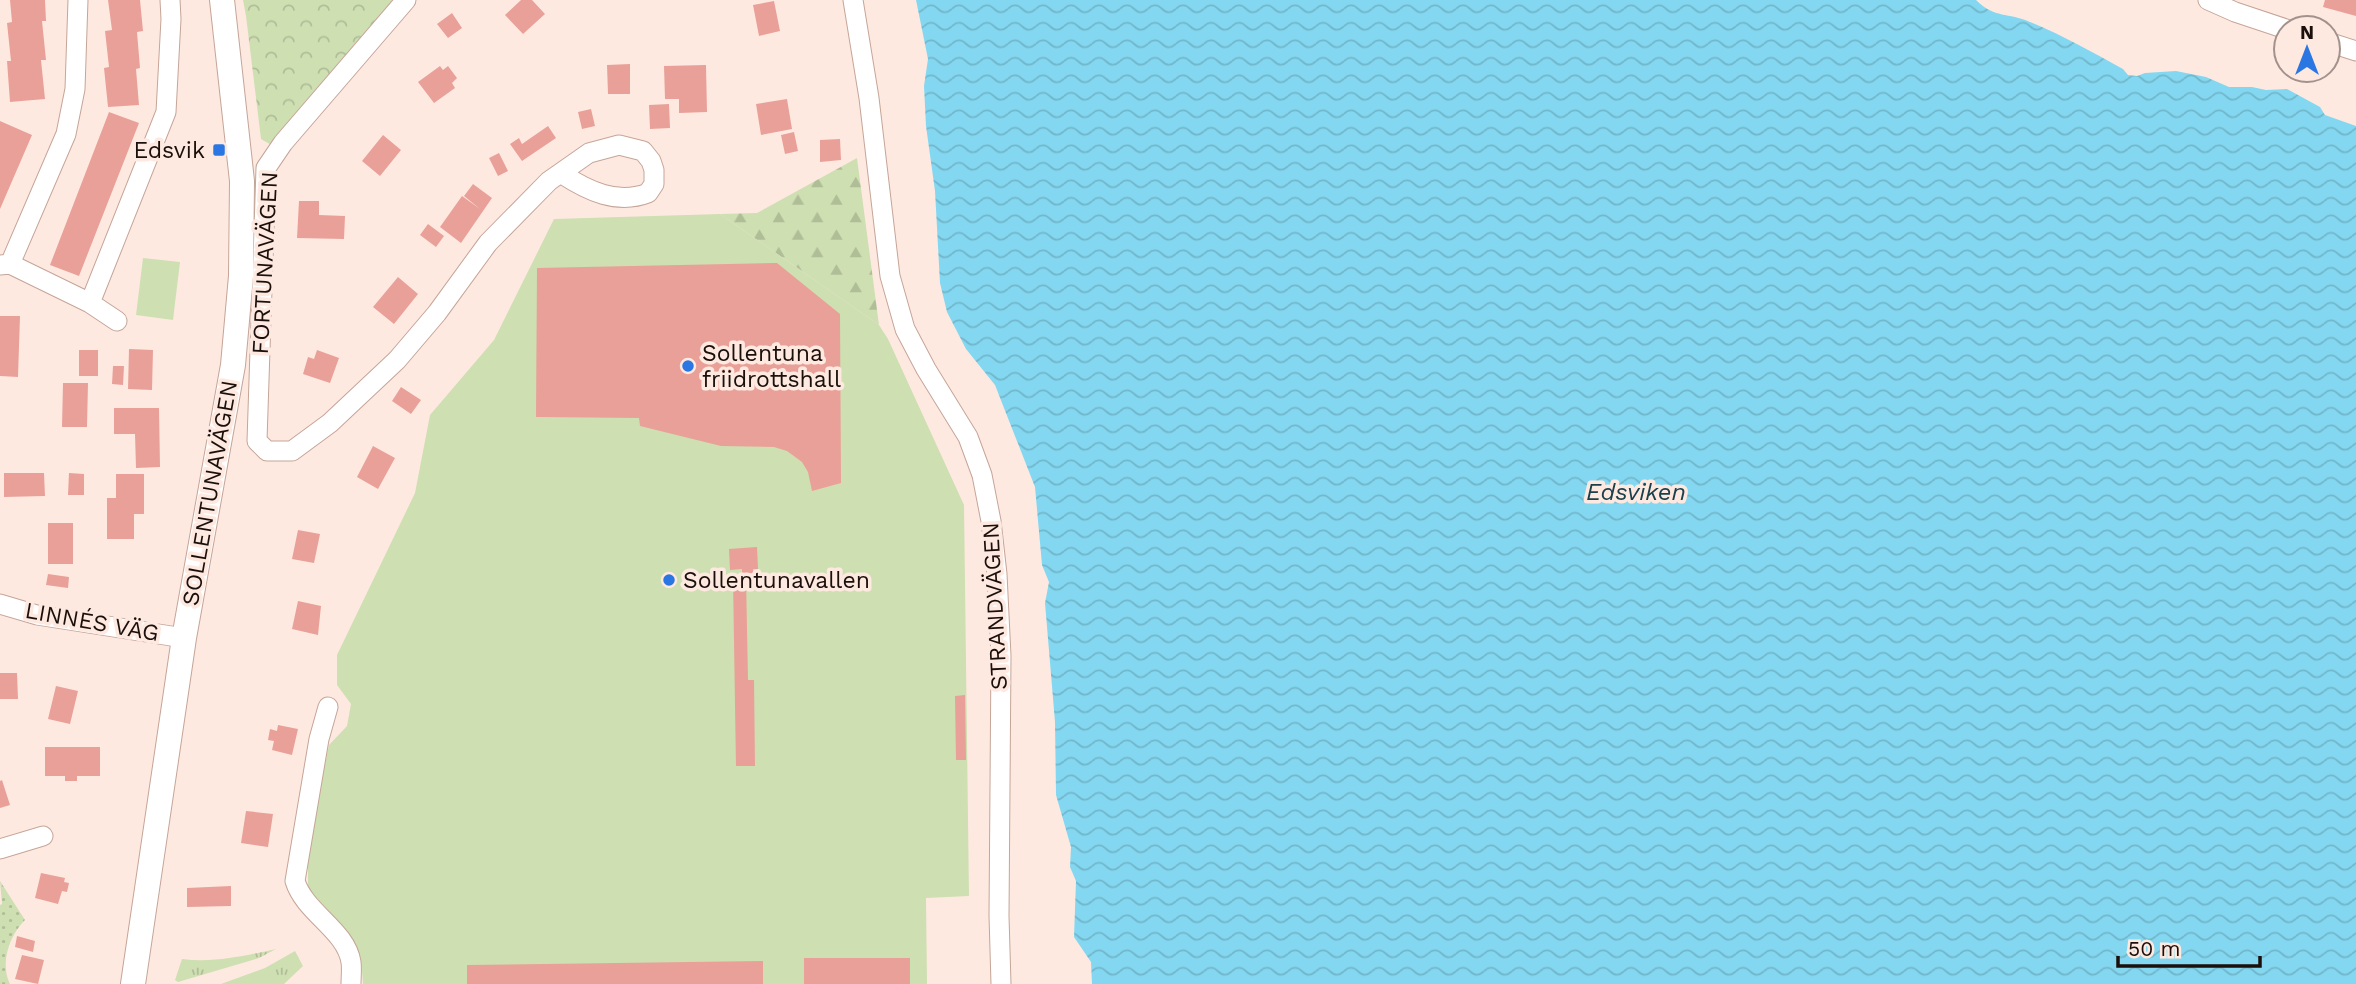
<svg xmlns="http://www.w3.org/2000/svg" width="2356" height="984" font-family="'Work Sans',sans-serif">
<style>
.grass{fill:url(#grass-tufts)}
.forest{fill:url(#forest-firs)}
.park{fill:url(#park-crowns)}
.garden{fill:url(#garden-dots)}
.pitch{fill:#cedfb2}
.water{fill:url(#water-waves)}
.building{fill:#e9a098}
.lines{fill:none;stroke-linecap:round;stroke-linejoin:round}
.minor-casing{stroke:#c5a598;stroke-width:21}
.tertiary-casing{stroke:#c5a598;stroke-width:26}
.minor{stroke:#fff;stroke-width:19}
.tertiary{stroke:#fff;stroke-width:24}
.poi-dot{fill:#2a77e3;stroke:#fee9e1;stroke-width:2.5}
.labels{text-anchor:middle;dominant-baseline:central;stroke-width:7;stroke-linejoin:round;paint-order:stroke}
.poi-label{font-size:23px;fill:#1a0f0b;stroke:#fee9e1;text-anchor:start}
.street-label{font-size:23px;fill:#1a0f0b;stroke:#fee9e1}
.water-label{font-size:24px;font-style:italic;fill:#19404b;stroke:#fee9e1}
</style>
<defs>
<pattern id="grass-tufts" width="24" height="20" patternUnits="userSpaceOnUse" patternTransform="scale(1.75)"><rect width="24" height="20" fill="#cedfb2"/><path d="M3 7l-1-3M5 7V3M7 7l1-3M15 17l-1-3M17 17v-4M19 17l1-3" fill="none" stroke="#b0be98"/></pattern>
<pattern id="forest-firs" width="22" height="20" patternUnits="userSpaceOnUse" patternTransform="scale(1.75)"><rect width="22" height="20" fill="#cedfb2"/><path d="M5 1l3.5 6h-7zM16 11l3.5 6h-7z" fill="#b0be98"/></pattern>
<pattern id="park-crowns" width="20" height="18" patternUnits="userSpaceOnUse" patternTransform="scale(1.75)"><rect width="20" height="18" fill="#cedfb2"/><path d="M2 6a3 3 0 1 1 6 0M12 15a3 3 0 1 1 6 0" fill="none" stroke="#b0be98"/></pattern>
<pattern id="garden-dots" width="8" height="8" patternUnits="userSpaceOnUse" patternTransform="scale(1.75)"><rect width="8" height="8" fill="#cedfb2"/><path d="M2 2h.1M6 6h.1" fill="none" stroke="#b0be98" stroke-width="1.8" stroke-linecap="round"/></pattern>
<pattern id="water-waves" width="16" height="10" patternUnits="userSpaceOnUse" patternTransform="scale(1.75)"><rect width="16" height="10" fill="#84d7f0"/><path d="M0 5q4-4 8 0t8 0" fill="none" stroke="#71b7cc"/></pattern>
</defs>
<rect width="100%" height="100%" fill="#fee9e1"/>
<path class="grass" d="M276,949l-17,9 -81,24 -3,-2 7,-21c33,4 62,-3 94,-10z
M295,951l8,15 -19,18h-63l44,-16z"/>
<path class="forest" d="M857,158l22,167 -159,-111 37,-1z"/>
<path class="park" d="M243,0h155l-125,146 -12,-7 -15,-123z"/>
<path class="garden" d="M0,881l25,39c-16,16 -25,43 -15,64h-10v-79l2,-1z"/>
<path class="pitch" d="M720,214l159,111 9,14 76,166 5,391 -43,2 1,86h-564l-1,-15 -6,-22 -48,-49v-52l21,-101 18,-19 4,-22 -14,-19v-30l78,-162 15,-78 64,-75 60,-121z
M143,258l37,4 -7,58 -37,-5z"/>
<path class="water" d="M916,0h1060c19,19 32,12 54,22 32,13 62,30 93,47l5,6 9,1 8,-3 31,-2 30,6 23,10h23l14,3 21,-1 33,18 5,8 31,11v858h-1264l-1,-22 -17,-25 2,-56 -6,-14 1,-20 -15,-52 -1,-73 -10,-119 4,-21 -7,-17 -7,-78 -40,-102 -29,-36 -19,-37 -7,-29 -5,-92 -9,-65 -2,-40 4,-27z"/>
<path class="building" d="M10,0h35l1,21h-4l4,39h-5l4,39 -35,3 -3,-41h4l-4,-38 5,-1z
M108,0h32l3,31 -6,1 3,36 -4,1 3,36 -31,2 -4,-39 5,-1 -4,-36 7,-1z
M521,0h11l13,14 -22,20 -18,-19z
M2325,0h31v16l-33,-9z
M774,1l6,30 -21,5 -6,-31z
M452,13l10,15 -14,10 -11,-14z
M630,64v30h-22l-1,-29z
M706,65l1,47 -28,1v-14h-14l-1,-33z
M440,66l3,4 5,-4 9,12 -5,5 3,5 -21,15 -16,-21z
M787,99l5,30 -31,6 -5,-31z
M669,104l1,24 -20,1 -1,-24z
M591,109l4,17 -13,3 -4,-17z
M109,112l30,11 -60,153 -29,-11z
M0,121l32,14 -32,74z
M548,126l8,12 -34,23 -12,-17 9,-6 3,6z
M794,132l4,19 -13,3 -4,-19z
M383,135l18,15 -21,26 -18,-15z
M840,139l1,21 -21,2v-22z
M499,153l9,18 -10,5 -9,-18z
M473,184l19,14 -31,45 -21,-16 22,-31 18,13 -16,-13z
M299,201h20v14l26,1 -1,23 -47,-1z
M428,224l16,12 -8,11 -16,-12z
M777,263l63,51 1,169 -29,8 -4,-19 -6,-10 -15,-11 -13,-4 -53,-1 -81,-20 -1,-8 -103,-1 1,-149z
M398,277l20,17 -24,30 -21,-17z
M0,316h20l-2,61 -18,-1z
M129,349l24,1 -1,40 -24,-1z
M79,350h19v26h-19z
M317,350l22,8 -9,25 -27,-9 5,-17 6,2z
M113,366h11l-1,19 -11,-1z
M63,383h25l-1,44h-25z
M401,387l20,13 -10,14 -19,-13z
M114,408h45l1,59 -24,1 -1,-34h-21z
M373,446l22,12 -17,31 -21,-12z
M4,473h40l1,23 -41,1z
M69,473l15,1v21h-16z
M116,474h28v40h-10v25h-27v-41h9z
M48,523h25v41h-25z
M298,530l22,4 -6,29 -22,-4z
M757,547l1,22h-5v9h-7l2,102h6l1,86h-19l-3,-188h9v-9l-12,1 -1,-21z
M48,574l21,3 -1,11 -22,-3z
M298,601l23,5 -3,29 -26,-6z
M0,673h17l1,26h-18z
M56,686l22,5 -8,33 -22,-5z
M965,695l1,65h-10l-1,-64z
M278,725l20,4 -6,26 -20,-5 2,-9 -6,-1 2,-11 7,2z
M45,747h55v29h-23v5h-12v-5h-20z
M2,780l8,25 -10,3v-27z
M246,811l27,3 -5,33 -27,-4z
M41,873l24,5 -1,4 5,1 -2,9 -5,-1 -4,13 -23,-6z
M231,886v20l-44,1v-19z
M17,936l18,5 -2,11 -18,-5z
M22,955l22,5 -6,24 -23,-5z
M804,958h106v26h-106z
M763,961v23h-296v-19z"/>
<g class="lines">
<defs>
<path id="minor" d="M406,0l-123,143 -17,25 -9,273 10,10h25l38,-28 67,-63 40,-47 51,-70 61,-62 40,-28 30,-8 24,6 8,10 3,9v14l-6,9c-31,12 -60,-2 -86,-19
M853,0l16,98 21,178 15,53 21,40 42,68 14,38 9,46 6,53 4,82 -2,260 2,68
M2208,0l27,12 51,17
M2328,42l28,9
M10,264l80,39 27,18
M0,265l10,-1 56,-130 9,-45 3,-89
M90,303l76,-191 5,-93 -1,-19
M0,604l37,11 147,23
M328,707l-9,32 -24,142c10,32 51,49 56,81 1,7 0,15 0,22
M0,849l43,-13"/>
<path id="tertiary" d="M133,984l51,-346 49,-273 8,-89 1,-95 -20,-181"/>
</defs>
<use href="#minor" class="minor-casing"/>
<use href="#tertiary" class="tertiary-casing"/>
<use href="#minor" class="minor"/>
<use href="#tertiary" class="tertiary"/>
</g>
<g class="poi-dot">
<rect x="212" y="143" width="14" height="14" rx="3.5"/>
<circle cx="688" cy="366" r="7"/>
<circle cx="669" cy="580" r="7"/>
</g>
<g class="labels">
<g class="poi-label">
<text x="205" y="150" text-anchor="end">Edsvik</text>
<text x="702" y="353">Sollentuna<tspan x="702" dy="26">friidrottshall</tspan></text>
<text x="683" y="580">Sollentunavallen</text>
</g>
<g class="street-label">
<text transform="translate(265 263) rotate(-87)">FORTUNAVÄGEN</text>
<text transform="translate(210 493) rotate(-80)">SOLLENTUNAVÄGEN</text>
<text transform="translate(995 606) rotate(-93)">STRANDVÄGEN</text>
<text transform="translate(92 622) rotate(10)">LINNÉS VÄG</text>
</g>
<g class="water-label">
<text x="1636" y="492">Edsviken</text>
</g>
</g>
<g transform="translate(2307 49)"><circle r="33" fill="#fee9e1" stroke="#a3928b" stroke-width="2"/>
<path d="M0-5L12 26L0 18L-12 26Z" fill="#2a77e3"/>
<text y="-10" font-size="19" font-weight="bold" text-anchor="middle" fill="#1a0f0b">N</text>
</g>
<path d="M2118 956v10h142v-10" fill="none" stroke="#1a0f0b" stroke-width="3.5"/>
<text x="2128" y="956" font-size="21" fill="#1a0f0b" stroke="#fee9e1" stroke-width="5" paint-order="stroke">50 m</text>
</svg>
